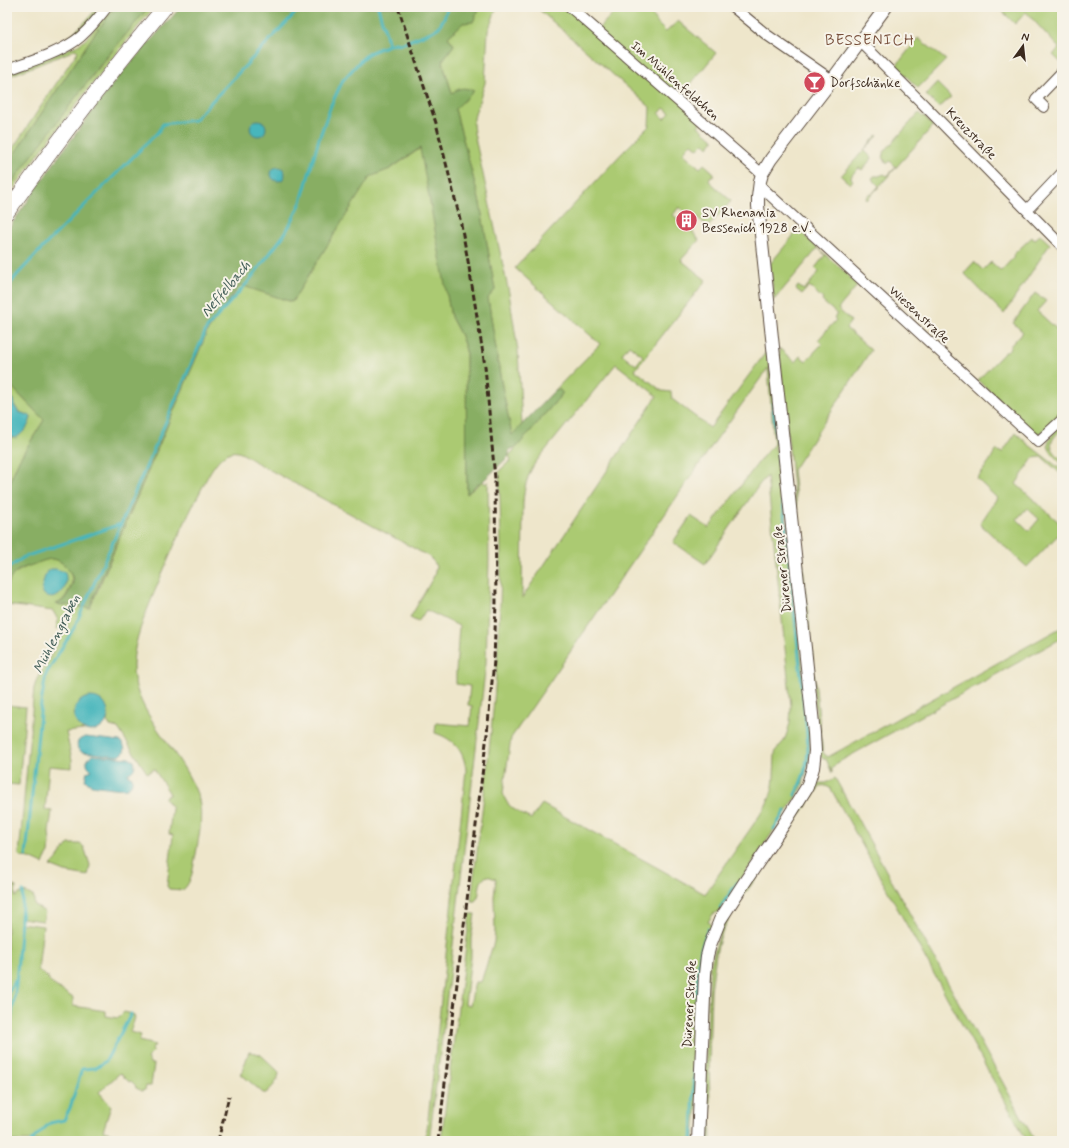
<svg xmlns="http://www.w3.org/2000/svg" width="1069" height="1148" font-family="Mynerve,sans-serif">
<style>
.green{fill:#abca72;stroke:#737a48;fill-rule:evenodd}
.forest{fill:#88ae64;stroke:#626c41}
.water{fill:#46b6bc;stroke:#40706d}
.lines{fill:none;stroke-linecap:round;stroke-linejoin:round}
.stream{stroke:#46b6bc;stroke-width:3}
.minor-casing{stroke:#564638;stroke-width:12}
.tertiary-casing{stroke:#564638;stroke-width:14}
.primary-casing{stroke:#564638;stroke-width:16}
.minor{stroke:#fff;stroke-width:10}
.tertiary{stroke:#fff;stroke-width:12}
.primary{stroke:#fff;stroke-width:15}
.rail{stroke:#3b2a1e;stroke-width:3;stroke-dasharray:6 3;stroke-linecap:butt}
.labels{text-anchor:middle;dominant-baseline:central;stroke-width:4;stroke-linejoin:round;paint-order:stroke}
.street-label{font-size:13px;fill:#3b2a1e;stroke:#f7f3e8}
.poi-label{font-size:13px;fill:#3b2a1e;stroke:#f7f3e8;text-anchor:start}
.water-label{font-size:14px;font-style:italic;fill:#3f5b55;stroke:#f7f3e8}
.quarter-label{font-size:15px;letter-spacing:1px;fill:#78503c;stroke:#f7f3e8}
</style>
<rect width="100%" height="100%" fill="#f7f3e8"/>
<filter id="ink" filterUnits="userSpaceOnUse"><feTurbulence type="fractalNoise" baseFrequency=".025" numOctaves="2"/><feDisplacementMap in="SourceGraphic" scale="8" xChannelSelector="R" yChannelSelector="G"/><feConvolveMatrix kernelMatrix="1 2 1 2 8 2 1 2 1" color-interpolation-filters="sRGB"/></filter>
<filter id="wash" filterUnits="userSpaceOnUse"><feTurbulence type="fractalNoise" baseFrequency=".012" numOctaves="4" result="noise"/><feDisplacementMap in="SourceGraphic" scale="16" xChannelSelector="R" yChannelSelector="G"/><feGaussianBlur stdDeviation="0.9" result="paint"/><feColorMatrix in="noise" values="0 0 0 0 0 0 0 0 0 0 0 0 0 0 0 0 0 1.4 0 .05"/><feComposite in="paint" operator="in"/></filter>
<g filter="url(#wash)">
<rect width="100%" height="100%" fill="#eee6cb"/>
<path class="green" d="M98,7h6l-33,33 -64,27v-3c23,-9 49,-16 67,-32 9,-7 17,-17 24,-25z
M112,7h4l-21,26 -88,132v-8l71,-106 -3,-2 -5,3 -63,25v-3l71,-29 7,-5z
M149,7h5c-51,62 -100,125 -147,190v-7c45,-63 92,-124 142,-183z
M480,7h17l-9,24 -3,52 -10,31 -2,10 1,9 35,160 9,58 4,74 -10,11 -11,-55 -13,-83 7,-8 -15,-87 -25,-94 -3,-16 -10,-32 12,-16 -6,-8 15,-14 10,-2z
M536,7h39l24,21 20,-21h24l12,11 2,5 9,9 12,-11 38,32 -36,44 24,22 -6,7 16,14 -6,7 -4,-4 -6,6 -7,-6 -8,10 17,15 4,-4 10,9v2l-4,2 -1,4 22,20 -23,26 -14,-13 -3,3 -12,-10 -6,8 18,15 8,10 -18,20 25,20 -71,90 27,21 9,1 1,7 38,29 56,-76h2l11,90 -4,5 1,5h3l31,281v25l-8,30 -82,123 -7,3 -5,8 3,3v4l-17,212h-253l29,-227h5l-4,24v19l-6,47 5,1 5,-23h6l13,-40 1,-12 -1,-33 2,-18 -9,-3c-12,7 -4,17 -12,25h-4c11,-92 24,-183 28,-275 3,-52 2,-104 0,-155l12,-11 -2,-4 53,-62 -2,-4h-5l45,-46 -85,-76 108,-116 26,-26 1,-19zM664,108l6,5 -6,6 -5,-5zM629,345l14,11 -7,9 -14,-11zM616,364l41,32 -135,202 1,-95c1,-15 4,-27 12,-40zM768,368l6,76 -10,11 -55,73 -18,-12 -18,26 32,22 54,-79 8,-9 24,230 -1,17 -3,10 -3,8 -8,9 -1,4 -1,23 -1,10 -3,10 -6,12 -11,16 -48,69 -163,-90 -11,15c-11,-6 -25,-11 -28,-26l8,-55 205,-298z
M998,7h64v57l-9,-9 6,-7 -33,-36 -11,12z
M918,38l28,22 -28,28 -22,-22z
M937,83l14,14 -12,11 -13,-13z
M919,113l4,4 1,-1 9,10 -66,74 -1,-2 3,-4 2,1 8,-9 -7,-7 2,-3h5l5,-2 3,2 9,-9 -6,-6 -3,3 -4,-7 1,-5z
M877,135l1,1 -14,14 8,8 -10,12 -3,-2 -7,7 -1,3 2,2 -3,4 -9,-8z
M421,148l30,169 10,19 5,14 1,144 16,-13 2,3 3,-3 1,79 -3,103 -43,367 -14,111h-6l4,-12 39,-359c-2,-19 -12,-31 -31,-37l1,-10 34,3 2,-20 -4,-1 2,-19 -14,-2v-12l3,-46 -33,-16 -8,12 -8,-4 24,-42 2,-9 -2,-5 -6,-6 -169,-92c-7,-4 -14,-10 -21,-12 -17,-4 -30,23 -36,36 -18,34 -33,69 -48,105 -9,23 -20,46 -21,72 -1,41 37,76 55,110 4,8 9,16 11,25 4,18 0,36 -3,54 -3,12 -3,27 -13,36l-14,-1 -2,-3 6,-51 -4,-1 3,-26 -8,-10 6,-4 -16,-25 -7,4 -29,-45 -8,-2 -3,-5 1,-7 -35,-1c2,8 4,12 11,17l-18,2 6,28v8l-23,-2 -4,44 7,1 -3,21 1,11 -1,10 -4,6 -2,5 -13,-6 -9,-1 -2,-2 15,-167 3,-9 32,-55 -13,5 2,-9 -5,-9 -46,-6c0,-9 -2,-19 3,-27 5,-8 37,-21 45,-19 12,4 21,18 15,29 -4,8 -6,13 -14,16l34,4 118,-278 33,-46 51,18 78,-126 20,-7z
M798,230l50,45 9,11 -19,23 13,12 -5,7 25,22 -78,120 29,276 1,7 5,4 234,-130v11l-225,125 -5,6v4l-6,-14h-3l-3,-3 -41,-408 16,14 5,-6 6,5 16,-17 -4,-4 18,-20 -2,-2 3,-4 -15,-13 1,-2 -14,-13 -7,8 -6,-5 2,-3 6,4 15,-18 -4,-4 10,-13 -7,-7 -44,52 -4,-36z
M1040,235l10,9 -46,70 -40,-41 10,-11 9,8 8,-8 10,9 13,-14 -1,-2 19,-18 2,3z
M1035,293l11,8 -9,10 25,23v80l-21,19h-7l-56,-53 26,-27c3,-1 6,-4 6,-7l13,-14 -10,-9z
M7,384l5,3 32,33 -25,40 -12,28v-50l3,-1 21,-18v-3c-4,-1 -9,-2 -12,-5 -5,-4 -12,-21 -12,-27z
M1062,423v6c-14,13 -14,18 0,31v4c-20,-19 -17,-21 0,-41z
M1016,433l13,12 30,23 3,-4v11l-20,-18 -9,1 -17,26 46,41v6l-35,36 -47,-43 17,-26 -20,-19 20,-29 5,3zM1027,508l12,11 -10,12 -12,-12z
M7,705l19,2 -7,78 -12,-1z
M835,778l200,363h-8l-196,-352c-4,-3 -6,-4 -11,-3l-4,6 -83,119 -7,13 -6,14 -4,16 -5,36 -2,74 2,77h-9l8,-174 11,-39 91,-141 6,-4h8z
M69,844h11l4,3 6,18 -2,11 -23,-4 -15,-6c8,-5 11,-16 19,-22z
M7,884l9,3 -1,10c8,-6 10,-6 19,0v8l11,7 -2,9 -22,-3 -1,5 23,3 -5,44 8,6 5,7 22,15v8l33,5v5l12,2 6,-6 9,2 2,4 -5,14 11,3 -2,6 16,4 -4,5 2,2 -6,6 3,6h4l-3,22h-5l-1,4 -4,1 -6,-4 1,-1 -5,-5 -2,1 -9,-9 -21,19 12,14 -8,25 36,9v1h-14l-25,-6 -2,6h-91z
M249,1052l7,1 5,2 18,17c0,8 -7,16 -13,21h-3l-22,-19z"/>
<path class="forest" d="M116,7h33l-48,57 -64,85 -30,41v-25l88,-132z
M181,7h299l-7,15 -10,1 -15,14 6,8 -12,16 10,32c9,-6 12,-6 22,-2l-19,18 25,94 15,87 -7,8 13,83 11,54 43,-45h5l2,2v2l-45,53 -8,3v6l-26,25 -8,5 -8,8 -1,-144 -5,-14 -10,-19 -31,-169 -30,21 -20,8 -78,125 -52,-17 -32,45 -70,164 -39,90 -9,24 -35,-4c2,0 4,-1 6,-2 4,-2 12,-16 12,-21 -1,-10 -11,-21 -20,-22 -8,0 -14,4 -21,6 -15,5 -20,7 -25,22v-99l12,-28 25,-40 -32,-33 -5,-3v-153l50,-72 61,-82z"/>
<path class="water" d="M250 128a8 8 0 1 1 16 0a8 8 0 1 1-16 0Z
M271 174a7 7 0 1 1 14 0a7 7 0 1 1-14 0Z
M7,390l6,10 2,7 4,5 12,4c-1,10 -7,16 -15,22l-6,-1 -3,1z
M51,569h5l9,3c7,25 -21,34 -23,17 0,-6 3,-13 5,-18z
M74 714a17 17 0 1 1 34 0a17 17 0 1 1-34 0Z
M86,737l34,4c6,5 7,11 -1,15l-37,-4 -4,-3c-2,-7 0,-10 8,-12z
M93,755l36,3 5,3c2,7 0,10 -7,13l5,3c1,5 0,9 -5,11 -4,2 -28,-2 -35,-3l-4,-2 -3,-3 2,-8 5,-2c-4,-3 -6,-6 -5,-11z"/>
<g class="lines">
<path class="stream" d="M378,7l11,38
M7,288l10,-13 31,-33 110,-110 5,-8 31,-4 107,-113
M773,404l4,38
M778,454l30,290c0,20 -4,33 -13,51
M7,569l17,-12 97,-33 86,-196 41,-46 36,-47 9,-16 8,-17 18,-63 12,-34 12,-25 19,-21 7,-6 17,-7 9,-3 6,1 30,-12 8,-5 5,-9 4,-11
M774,829l11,-18
M26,856l15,-153 5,-29 28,-46 47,-104
M720,908l17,-25
M7,995l8,-14
M7,1062l4,-42 5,-34 7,-94
M31,1141l19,-18 14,-3 6,-12 12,-39 13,-1 11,-7 25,-47
M692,1141l6,-171 3,-20 7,-21"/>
</g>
</g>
<g filter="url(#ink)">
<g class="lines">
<defs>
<path id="minor" d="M570,7l192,167
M733,7l34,28 65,45
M860,41l62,62 140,143
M7,70c22,-8 49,-16 68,-29 13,-9 22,-22 32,-34
M1044,107l-8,-8 26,-27
M759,185l279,257 24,-22
M1027,210l35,-37"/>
<path id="tertiary" d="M698,1141l7,-167 2,-18 3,-11 10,-25 24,-37 40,-59 23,-37 6,-19 2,-17 -1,-18 -56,-527v-9l2,-16 2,-7 9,-15 61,-79 54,-73"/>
<path id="primary" d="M7,212c50,-70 102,-139 158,-205"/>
</defs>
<use href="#minor" class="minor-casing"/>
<use href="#tertiary" class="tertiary-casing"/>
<use href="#primary" class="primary-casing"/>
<use href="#minor" class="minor"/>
<use href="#tertiary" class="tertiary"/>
<use href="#primary" class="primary"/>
<path class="rail" d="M398,7l38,116 24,96 8,42 17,105 10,113 1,123 -2,59 -7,73 -49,407
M218,1141l11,-45"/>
</g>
</g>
<defs>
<symbol id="bar-disc" viewBox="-11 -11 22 22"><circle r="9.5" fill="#d1495b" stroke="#f7f3e8"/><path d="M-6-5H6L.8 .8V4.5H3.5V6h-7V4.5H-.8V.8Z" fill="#fff"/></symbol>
<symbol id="building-disc" viewBox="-11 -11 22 22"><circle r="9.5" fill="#d1495b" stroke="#f7f3e8"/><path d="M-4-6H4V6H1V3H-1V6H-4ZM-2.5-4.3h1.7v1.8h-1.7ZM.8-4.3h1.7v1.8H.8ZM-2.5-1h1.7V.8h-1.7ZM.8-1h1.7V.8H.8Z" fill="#fff"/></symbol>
</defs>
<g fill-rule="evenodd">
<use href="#bar-disc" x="802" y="70" width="25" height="25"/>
<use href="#building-disc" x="674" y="208" width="25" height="25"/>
</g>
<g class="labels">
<g class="street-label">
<text transform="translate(675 81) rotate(41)">Im Mühlenfeldchen</text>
<text transform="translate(971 134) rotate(46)">Kreuzstraße</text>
<text transform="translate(919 315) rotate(43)">Wiesenstraße</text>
<text transform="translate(783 569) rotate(-96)">Dürener Straße</text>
<text transform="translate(690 1004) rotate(-87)">Dürener Straße</text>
</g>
<g class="poi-label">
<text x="830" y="83">Dorfschänke</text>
<text x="702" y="213">SV Rhenania<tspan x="702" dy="15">Bessenich 1928 e.V.</tspan></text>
</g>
<g class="water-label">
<text transform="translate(226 289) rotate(-50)">Neffelbach</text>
<text transform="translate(57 634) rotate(-63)">Mühlengraben</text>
</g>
<g class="quarter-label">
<text x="870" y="41">BESSENICH</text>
</g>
</g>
<rect width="1069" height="1148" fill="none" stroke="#f7f3e8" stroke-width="24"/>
<g transform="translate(1023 46) rotate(15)" stroke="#f7f3e8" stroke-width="3" paint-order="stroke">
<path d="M0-3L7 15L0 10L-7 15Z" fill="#3b2a1e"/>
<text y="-6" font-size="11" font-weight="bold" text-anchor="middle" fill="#3b2a1e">N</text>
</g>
</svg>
